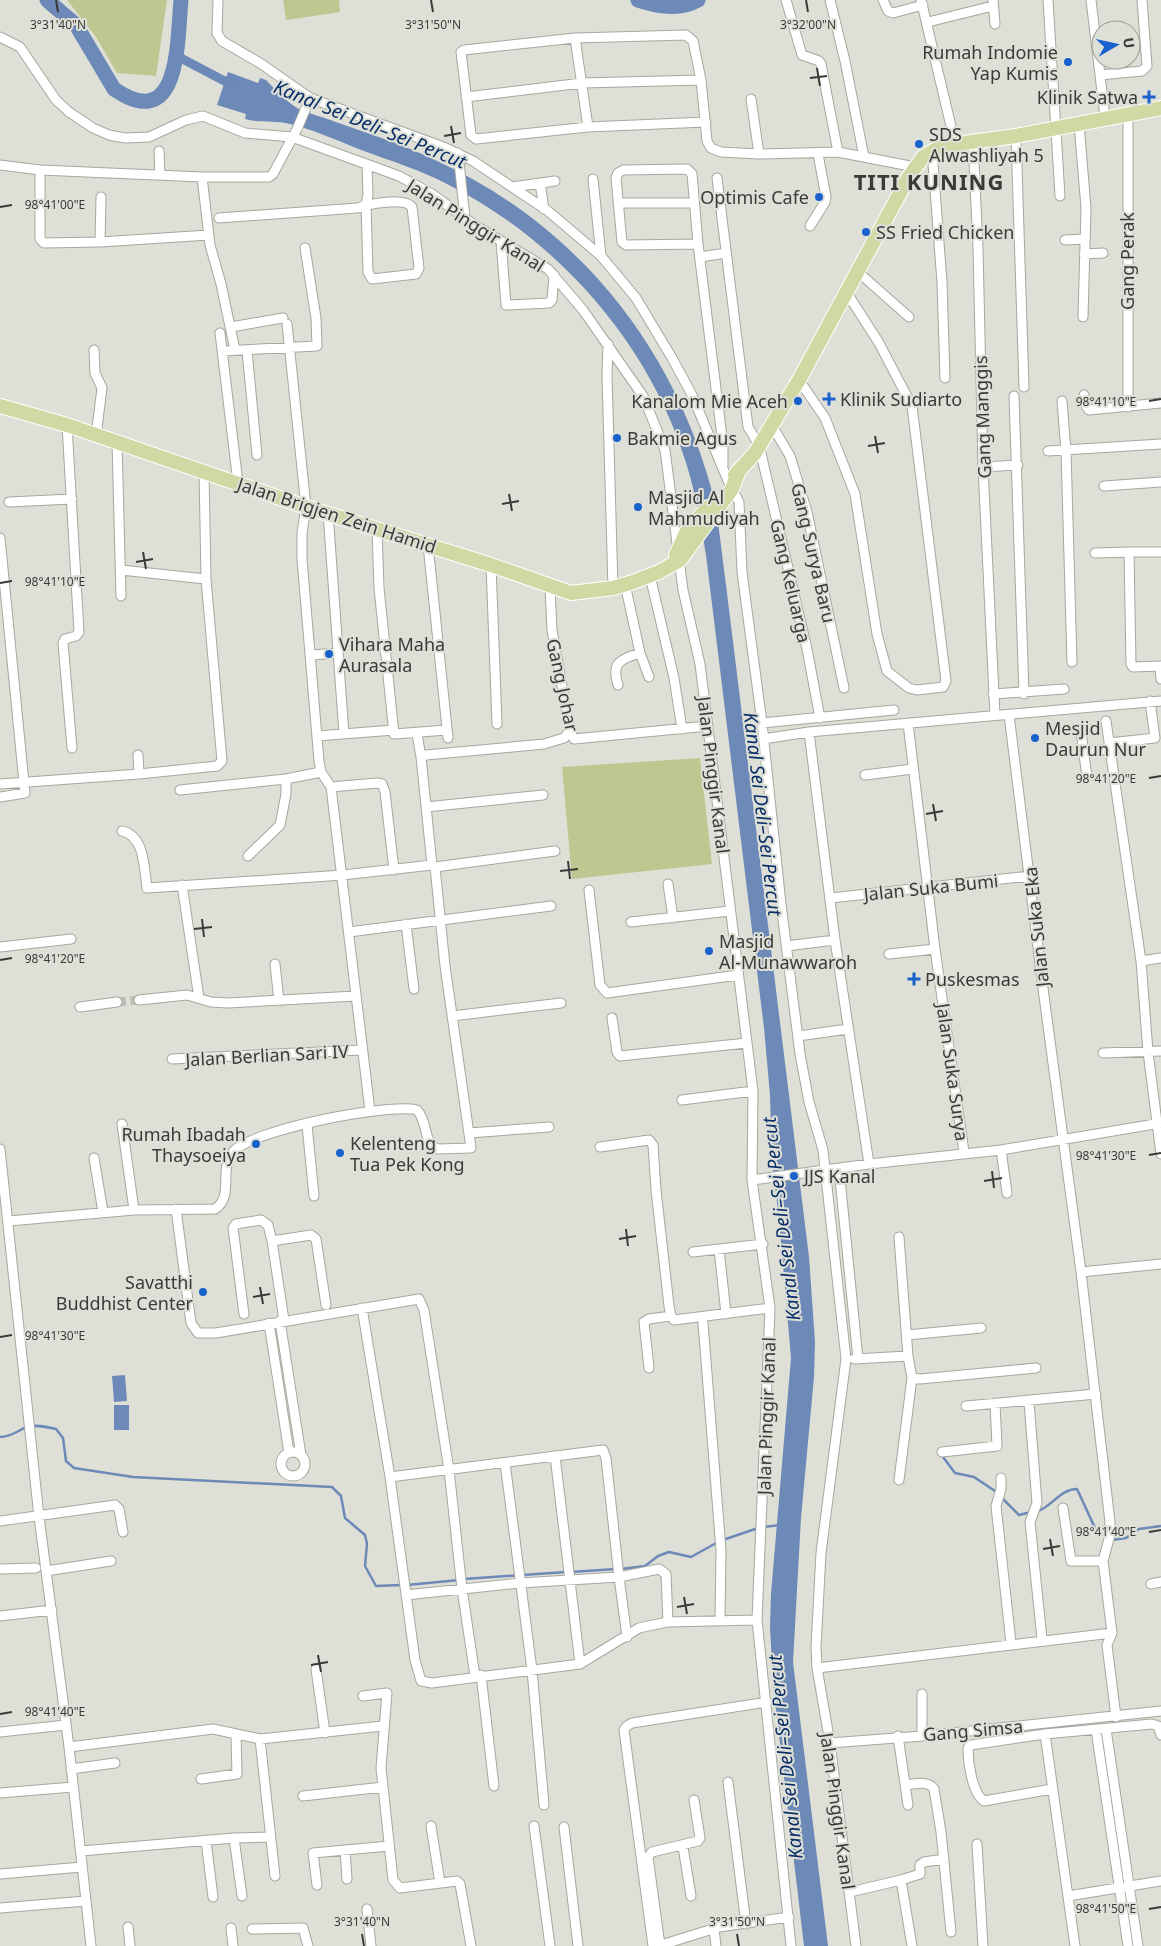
<svg xmlns="http://www.w3.org/2000/svg" width="1161" height="1946" font-family="'Noto Sans',sans-serif">
<style>
.green{fill:#bec78f}
.water{fill:#6c89b7}
.lines{fill:none;stroke-linecap:round;stroke-linejoin:round}
.stream{stroke:#6c89b7;stroke-width:2.5}
.canal{stroke:#6c89b7;stroke-width:9}
.river{stroke:#6c89b7;stroke-width:15}
.street-tunnel{stroke:#bdbfb7;stroke-width:9;stroke-dasharray:9 4.5;stroke-linecap:butt}
.street-casing{stroke:#a6a79e;stroke-width:11}
.primary-casing{stroke:#fff;stroke-width:16}
.street{stroke:#fff;stroke-width:9}
.primary{stroke:#d0d8a3;stroke-width:14}
.ticks{fill:none;stroke:#3a3b37;stroke-width:2}
.poi-dot{fill:#1961cc;stroke:#dee0d7;stroke-width:2}
.labels{text-anchor:middle;dominant-baseline:central;stroke-width:4;stroke-linejoin:round;paint-order:stroke}
.poi-label{font-size:18px;fill:#3a3b37;stroke:#dee0d7;text-anchor:start}
.street-label{font-size:18px;fill:#3a3b37;stroke:#dee0d7}
.water-label{font-size:19px;font-style:italic;fill:#0a2f68;stroke:#dee0d7}
.district-label{font-size:22px;font-weight:bold;letter-spacing:1px;fill:#3a3b37;stroke:#dee0d7}
.ticks-label{font-size:12px;text-anchor:middle;fill:#3a3b37;stroke:#dee0d7;stroke-width:4;stroke-linejoin:round;paint-order:stroke}
</style>
<rect width="100%" height="100%" fill="#dee0d7"/>
<path class="green" d="M67,0h100l-11,76 -39,-3 -21,-36z
M283,0h56l1,12 -54,8z
M700,758l12,106 -140,15 -10,-112z"/>
<path class="water" d="M228,72l30,11 2,-5 6,2c9,9 18,19 28,26 10,7 27,10 39,15 34,12 69,23 102,39 140,64 237,183 277,331 7,28 9,58 13,86l84,680 6,85 -1,35 -13,141 -8,144 35,284h-24l-31,-262 -3,-57 1,-33 20,-236 -12,-139 -7,-58 -2,-66 -6,-67 -58,-473c-5,-30 -10,-60 -19,-89 -36,-121 -129,-227 -242,-283 -25,-13 -54,-22 -81,-32 -24,-9 -49,-21 -74,-27 -15,-4 -31,-1 -45,-5l1,-5 -29,-9z
M125,1375l2,26 -13,1 -2,-26z
M114,1405h15v25h-15z"/>
<g class="lines">
<path class="stream" d="M0,1437c12,0 16,-6 27,-10 9,-3 20,0 29,2l7,9 3,23 8,7 59,9 199,10 9,9 4,22 20,17 2,9 -2,22 11,20 25,-1
M943,1457l12,16 19,4 24,16
M1001,1497l18,18 12,-3
M1036,1512c16,-5 24,-23 41,-23l18,39 12,10
M764,1527l16,-2
M723,1540l35,-12
M1112,1540l14,-2 13,-9 22,-3
M621,1569l24,-3 13,-10 11,-4 22,5 27,-15
M571,1572l45,-3
M464,1579l102,-7
M407,1585l52,-5"/>
<path class="canal" d="M175,55l59,31"/>
<path class="river" d="M47,0l29,25 38,64c67,46 63,-49 67,-89
M638,0c19,6 41,11 60,0"/>
<path class="street-tunnel" d="M117,1002l22,-2"/>
<defs>
<path id="street" d="M218,0l-1,33 5,8 38,22 50,35 136,50 27,13 75,50 53,45 35,42 36,60 20,37 37,88 10,19 3,70 20,151 19,181 19,150 9,48 14,48 23,209 -25,194 -5,94 1,21 13,75 26,203
M786,0l16,55 17,6 2,3 17,88
M830,0l15,61 19,96
M883,0l5,11 5,2 30,-8
M921,0l34,143
M993,0l2,24
M1048,0l12,196
M1091,0l14,117
M928,22l65,-16
M0,37l20,10 36,53 13,12 24,16 16,7 16,3 24,-1 37,-17 17,-4 42,17 47,4 107,39 33,18 41,30 75,45 35,41 60,86 22,54 18,140 17,74 53,427 -1,89 18,128 -13,312 34,326
M575,38l13,89
M1100,75l42,-4 5,-5 -5,-66
M466,97l116,-14 119,-3
M751,99l8,55
M706,122l-118,5 -112,12 -5,-4 -10,-83 3,-2 111,-12 111,-3 7,6 8,39 6,61 4,7 10,4 38,2 79,-2 77,15
M1079,124l7,84 -3,109
M1016,136l8,251
M973,140l5,109 5,218 12,248
M932,150l10,132 3,96
M159,151l1,24
M458,153l7,65
M0,165l40,5 162,7h67l4,-3 25,-47 12,-29
M40,170v69l4,4 56,-1 109,-7
M202,177l8,68 11,39 14,66
M717,178l31,249 11,18 48,204 13,69
M593,179l8,77
M540,183l4,26
M512,187l43,-6
M618,203h76
M219,218l138,-10c12,-4 47,-11 55,-1l7,61 -3,6 -44,5 -4,-7 -2,-68 2,-9 -1,-29
M810,226l15,-24 1,-5 -8,-43
M1065,240l20,-1
M501,241l5,64 43,-2 3,-3 2,-25
M100,242l1,-45
M698,244l-72,1 -4,-3 -6,-64 2,-5 5,-3 64,-1 5,5 6,70 25,201v20
M1084,254l19,-1
M700,257l26,-4
M857,271l52,46
M287,324l19,183 -4,26v26l17,202 2,11 10,15 39,324
M231,327l52,-9
M220,333l18,150
M608,344l-1,32 6,212
M94,350l1,23 7,15 -6,48
M223,351l94,-5 -1,-28 -11,-70
M247,351l10,104
M799,380l26,38 30,76 22,140 10,37 22,17 8,2 26,-3 3,-6 -34,-275 -33,-63 -32,-50
M1084,395l2,11 3,4 72,-7
M1014,396l10,298
M1062,401l4,50 6,211
M1128,407v-293
M771,424l19,32 17,56 37,176
M67,425l12,207 -3,4 -11,3 -2,4 9,105
M117,442l4,154
M1048,451l113,-7
M983,467l35,-2
M1104,486l57,-4
M9,502l63,-3
M328,513l16,221
M377,529l2,59 15,146 53,-4
M0,538l25,255 -25,4
M428,545l20,193
M1161,552h-32l2,112 2,3 28,-1
M1095,553l34,-1
M491,565l6,159
M121,570l85,9 -2,-108
M650,576l24,102 8,51
M625,584l15,69 9,24
M550,587l2,43 18,101 4,8 134,-13
M311,655l27,-2
M1160,666l1,13
M618,685c-7,-22 2,-26 22,-32
M993,694l71,-5
M1009,715l35,281 37,276 29,250v13l-7,26 9,72 -5,12 9,72
M1106,721l35,240 7,91 13,102
M762,723l132,-13
M908,723l27,226 29,203
M809,732l26,208 34,224
M1081,732l6,45
M417,734l4,23
M317,736l77,-6
M763,739l46,-7 352,-31
M1109,743l46,-5 -5,-37
M1084,752l25,-3
M139,774l78,-8 5,-5 -16,-182
M865,775l48,-6
M0,784l139,-10 -1,-19
M331,787l46,-4 5,1 3,8 9,78
M180,790l106,-11 35,-7
M426,807l117,-12
M122,831c23,5 22,37 25,57l196,-13 89,-10
M248,856l32,-31 6,-31v-15
M435,867l120,-16
M668,884l5,34
M182,885l17,113
M589,890l11,95 7,8 131,-18
M831,898l199,-22
M631,922l99,-11
M406,924l8,65
M349,932l202,-26
M786,946l49,-6
M0,947l71,-8
M889,954l46,-5
M1141,961l20,-3
M275,964l4,37
M139,1000l48,-5 24,7 17,1 128,-7
M80,1007l37,-5
M452,1016l109,-13
M612,1018l5,34 3,4 127,-13
M798,1036l50,-7
M1103,1053l58,-2
M172,1059l190,-9
M682,1100l71,-9
M122,1124l12,86
M307,1125l7,71
M469,1133l80,-6
M600,1147l49,-7 4,5 3,45 13,116 2,10 3,4 96,-12
M0,1149l39,368 30,230 22,199
M1001,1150l6,43
M94,1158l9,54
M839,1169l19,190
M752,1180l117,-16 132,-14 160,-27
M176,1209l15,114 7,10h18l203,-34 5,11 25,160 13,119 13,87
M9,1221l125,-11 81,-1c19,-12 4,-39 17,-56 17,-23 156,-50 185,-43 11,11 6,34 21,39l33,-1 -26,-182 -10,-99 -3,-2 -11,-108 5,-2 118,-11 20,-6 6,-7
M719,1249l7,65
M693,1252l70,-8
M1081,1272l80,-8
M362,1308l28,169
M244,1314l-11,-86 3,-4 25,-4 7,5 4,16
M284,1320l-12,-79 39,-6 5,4 10,66
M280,1321l21,134
M269,1323l20,130
M703,1323l18,227 -1,70
M907,1335l74,-7
M908,1356l4,22 8,1 116,-11
M854,1359l54,-3 -9,-119
M649,1368l-5,-46 5,-3 22,-3
M1029,1402l8,101 -7,19 12,117
M966,1406l130,-12
M942,1452l55,-6 -2,-43
M281 1464a12 12 0 1 1 24 0a12 12 0 1 1-24 0Z
M555,1456l25,208
M505,1463l27,207 12,135
M1001,1478v11l-5,17 15,137
M899,1480l13,-102
M1063,1508l8,53h32
M0,1521l115,-16 4,4 4,23
M0,1569l36,-1
M46,1571l65,-10
M1151,1584l10,-2
M406,1595l114,-12 99,-6 40,-8 7,5 2,48
M0,1616l52,-6
M627,1637l-8,-60 -13,-119 -3,-8 -213,27 25,183 6,21 11,2 148,-19 59,-36 9,-2 20,-4 89,-2
M817,1668l295,-35
M316,1669l9,64
M481,1675l13,111
M363,1696l24,-3 -6,75 12,112 7,8 57,-7 3,3 11,62
M1106,1729l32,217
M1096,1730l32,216
M0,1732l66,-7
M1045,1734l30,212
M898,1736l10,69
M922,1736v-42
M260,1739l15,137
M830,1743l92,-7 239,-25
M69,1747l144,-18 47,10 123,-13
M71,1769l44,-6
M201,1779l36,-5 -1,-39
M728,1782l18,142
M905,1785c10,-1 23,-5 29,4l7,43 10,100
M1052,1789l-68,12c-12,-8 -16,-39 -16,-53l3,-3 74,-11 107,-10 6,2 3,9
M0,1793l73,-6
M303,1796l80,-9
M431,1826l9,57
M534,1826l16,120
M564,1827l14,119
M234,1838l8,58
M206,1841l7,56
M977,1844l6,102
M683,1847l8,49
M345,1850l2,29
M81,1851l153,-13 36,-1
M0,1874l82,-7
M317,1885l-4,-32 76,-7
M850,1892l51,-12
M1068,1896l93,-15
M0,1908l86,-7
M367,1909l4,37
M128,1927l2,19
M231,1928l2,18
M252,1929l51,-1 5,18
M714,1929l2,17
M660,1945l-12,-88 4,-5 46,-11 2,-3 -6,-38
M653,1946l-29,-216 3,-4 5,-3 135,-21
M658,1946l61,-19 70,-10
M912,1946l-11,-66 19,-6v-9l4,-3 20,-3"/>
<path id="primary" d="M0,406l67,19 239,82 185,58 80,28 42,-5 20,-6 26,-10 21,-12 52,-71 7,-19
M735,475l20,-22 44,-73 109,-202 15,-21 19,-11 74,-10 145,-28
M676,555l11,-24 21,-24"/>
</defs>
<use href="#street" class="street-casing"/>
<use href="#primary" class="primary-casing"/>
<use href="#street" class="street"/>
<use href="#primary" class="primary"/>
</g>
<path class="ticks" d="M56,0l2,12M431,0l2,12M806,0l2,12M817,68l3,18M810,78l17,-2M451,126l3,17M444,136l17,-3M0,207l12,-2M1149,401l12,-2M875,436l3,17M868,446l17,-3M509,494l3,17M502,504l17,-3M143,552l3,17M136,562l17,-3M0,583l12,-2M1149,778l12,-2M933,804l3,17M926,814l17,-3M568,861l2,18M560,871l18,-2M202,919l2,18M194,929l18,-2M0,960l12,-2M1149,1155l12,-2M992,1171l2,17M984,1181l18,-3M626,1229l2,17M619,1239l17,-3M260,1287l3,17M253,1297l17,-3M0,1337l12,-2M1149,1532l12,-2M1050,1539l3,17M1043,1549l17,-3M684,1597l3,17M677,1607l17,-3M318,1655l3,17M311,1665l17,-3M0,1714l12,-2M1149,1909l12,-2M362,1934l2,12M737,1934l2,12"/>
<g class="poi-dot">
<circle cx="1068" cy="62" r="5"/>
<path d="M1146.5 89.5h5v5h5v5h-5v5h-5v-5h-5v-5h5z"/>
<circle cx="919" cy="144" r="5"/>
<circle cx="819" cy="197" r="5"/>
<circle cx="866" cy="232" r="5"/>
<path d="M826.5 391.5h5v5h5v5h-5v5h-5v-5h-5v-5h5z"/>
<circle cx="798" cy="401" r="5"/>
<circle cx="617" cy="438" r="5"/>
<circle cx="638" cy="507" r="5"/>
<circle cx="329" cy="654" r="5"/>
<circle cx="1035" cy="738" r="5"/>
<circle cx="709" cy="951" r="5"/>
<path d="M911.5 971.5h5v5h5v5h-5v5h-5v-5h-5v-5h5z"/>
<circle cx="256" cy="1144" r="5"/>
<circle cx="340" cy="1153" r="5"/>
<circle cx="794" cy="1176" r="5"/>
<circle cx="203" cy="1292" r="5"/>
</g>
<g class="labels">
<g class="poi-label">
<text x="1058" y="52" text-anchor="end">Rumah Indomie<tspan x="1058" dy="21">Yap Kumis</tspan></text>
<text x="1138" y="97" text-anchor="end">Klinik Satwa</text>
<text x="929" y="134">SDS<tspan x="929" dy="21">Alwashliyah 5</tspan></text>
<text x="809" y="197" text-anchor="end">Optimis Cafe</text>
<text x="876" y="232">SS Fried Chicken</text>
<text x="840" y="399">Klinik Sudiarto</text>
<text x="788" y="401" text-anchor="end">Kanalom Mie Aceh</text>
<text x="627" y="438">Bakmie Agus</text>
<text x="648" y="497">Masjid Al<tspan x="648" dy="21">Mahmudiyah</tspan></text>
<text x="339" y="644">Vihara Maha<tspan x="339" dy="21">Aurasala</tspan></text>
<text x="1045" y="728">Mesjid<tspan x="1045" dy="21">Daurun Nur</tspan></text>
<text x="719" y="941">Masjid<tspan x="719" dy="21">Al-Munawwaroh</tspan></text>
<text x="925" y="979">Puskesmas</text>
<text x="246" y="1134" text-anchor="end">Rumah Ibadah<tspan x="246" dy="21">Thaysoeiya</tspan></text>
<text x="350" y="1143">Kelenteng<tspan x="350" dy="21">Tua Pek Kong</tspan></text>
<text x="804" y="1176">JJS Kanal</text>
<text x="193" y="1282" text-anchor="end">Savatthi<tspan x="193" dy="21">Buddhist Center</tspan></text>
</g>
<g class="street-label">
<text transform="translate(476 225) rotate(32)">Jalan Pinggir Kanal</text>
<text transform="translate(1127 261) rotate(-90)">Gang Perak</text>
<text transform="translate(982 417) rotate(-92)">Gang Manggis</text>
<text transform="translate(337 515) rotate(18)">Jalan Brigjen Zein Hamid</text>
<text transform="translate(814 553) rotate(77)">Gang Surya Baru</text>
<text transform="translate(791 581) rotate(77)">Gang Keluarga</text>
<text transform="translate(563 685) rotate(78)">Gang Johar</text>
<text transform="translate(714 775) rotate(83)">Jalan Pinggir Kanal</text>
<text transform="translate(931 887) rotate(-6)">Jalan Suka Bumi</text>
<text transform="translate(1036 927) rotate(-96)">Jalan Suka Eka</text>
<text transform="translate(267 1055) rotate(-3)">Jalan Berlian Sari IV</text>
<text transform="translate(953 1072) rotate(82)">Jalan Suka Surya</text>
<text transform="translate(766 1416) rotate(-88)">Jalan Pinggir Kanal</text>
<text transform="translate(973 1730) rotate(-5)">Gang Simsa</text>
<text transform="translate(838 1811) rotate(82)">Jalan Pinggir Kanal</text>
</g>
<g class="water-label">
<text transform="translate(370 124) rotate(22)">Kanal Sei Deli–Sei Percut</text>
<text transform="translate(763 814) rotate(83)">Kanal Sei Deli–Sei Percut</text>
<text transform="translate(781 1219) rotate(-97)">Kanal Sei Deli–Sei Percut</text>
<text transform="translate(785 1757) rotate(-96)">Kanal Sei Deli–Sei Percut</text>
</g>
<g class="district-label">
<text x="929" y="181">TITI KUNING</text>
</g>
</g>
<g class="ticks-label">
<text x="58" y="29">3°31'40"N</text>
<text x="433" y="29">3°31'50"N</text>
<text x="808" y="29">3°32'00"N</text>
<text x="55" y="209">98°41'00"E</text>
<text x="1106" y="406">98°41'10"E</text>
<text x="55" y="586">98°41'10"E</text>
<text x="1106" y="783">98°41'20"E</text>
<text x="55" y="963">98°41'20"E</text>
<text x="1106" y="1160">98°41'30"E</text>
<text x="55" y="1340">98°41'30"E</text>
<text x="1106" y="1536">98°41'40"E</text>
<text x="55" y="1716">98°41'40"E</text>
<text x="1106" y="1913">98°41'50"E</text>
<text x="362" y="1926">3°31'40"N</text>
<text x="737" y="1926">3°31'50"N</text>
</g>
<g transform="translate(1116 45) rotate(81)"><circle r="24" fill="#dee0d7" stroke="#9c9e97"/>
<path d="M0-4L9 19L0 12L-9 19Z" fill="#1961cc"/>
<text y="-8" font-size="14" font-weight="bold" text-anchor="middle" fill="#3a3b37">U</text>
</g>
</svg>
